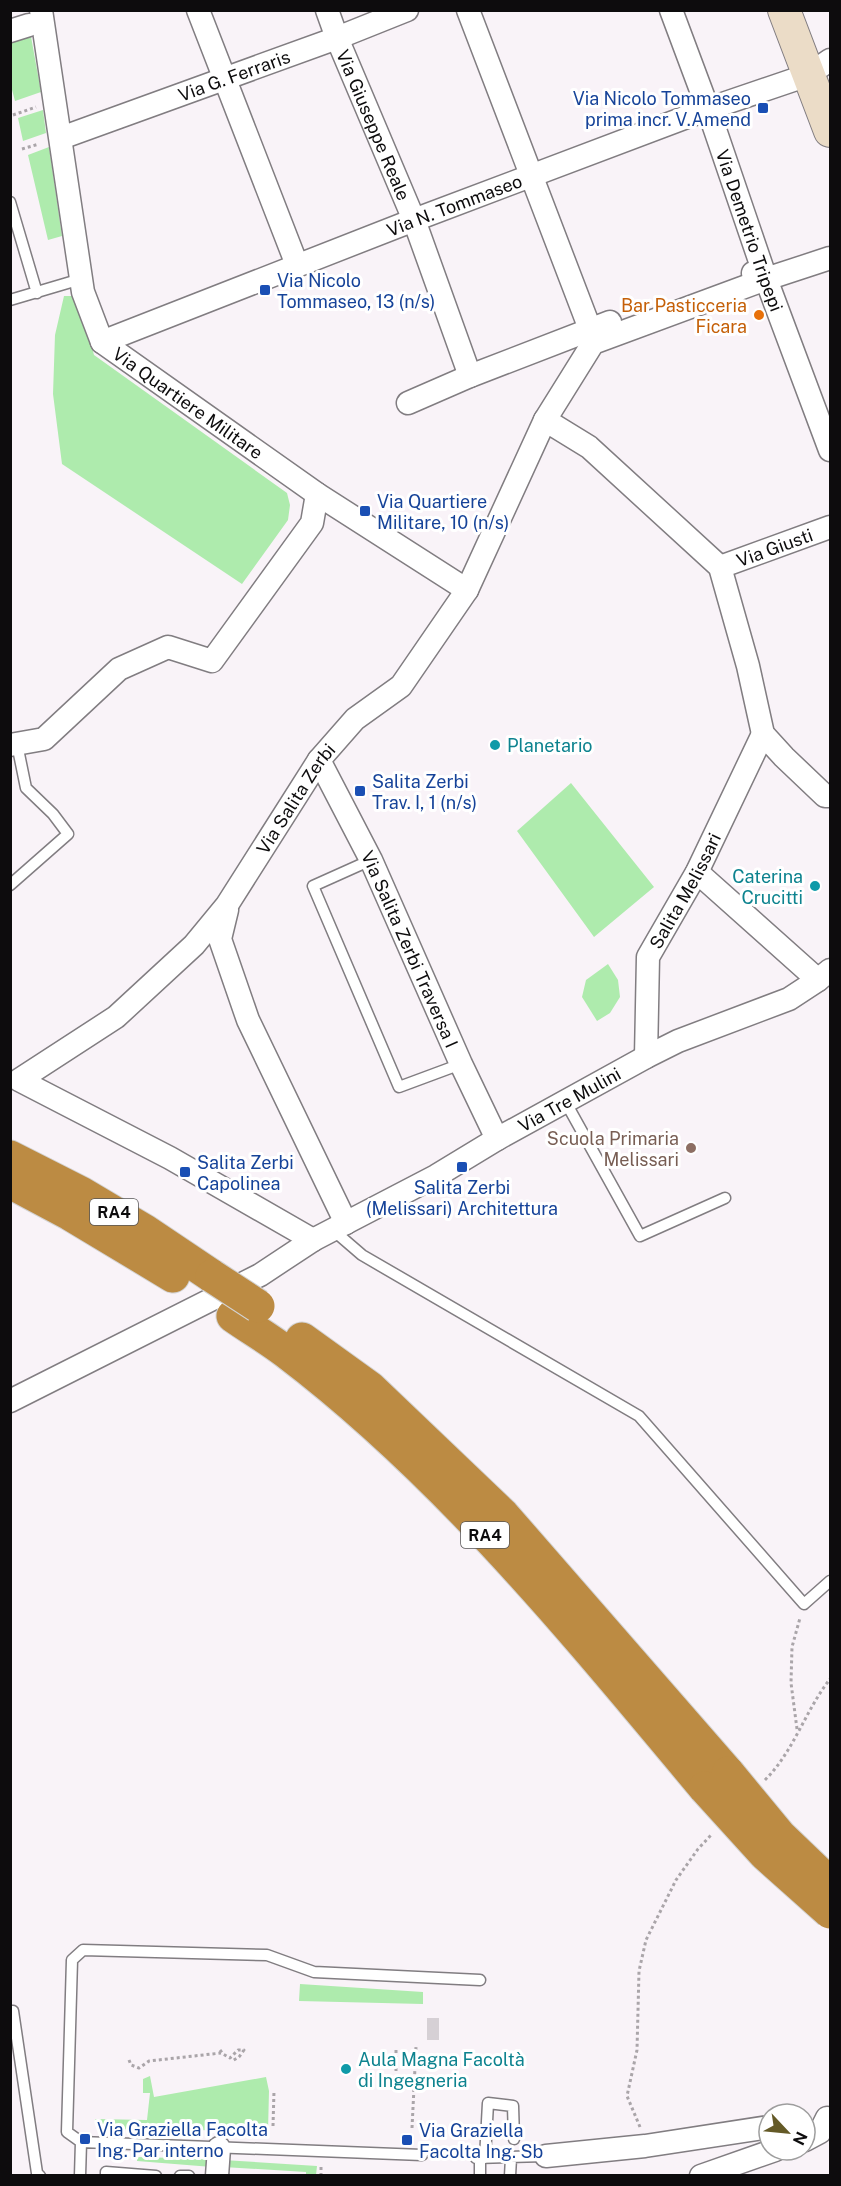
<svg xmlns="http://www.w3.org/2000/svg" width="841" height="2186" font-family="'Public Sans',sans-serif">
<style>
.green{fill:#aeebad}
.lines{fill:none;stroke-linecap:round;stroke-linejoin:round}
.street-tunnel{stroke:#d6d0d5;stroke-width:22;stroke-dasharray:22 11;stroke-linecap:butt}
.lane-casing{stroke:#817d81;stroke-width:13}
.street-casing{stroke:#817d81;stroke-width:25}
.secondary-casing{stroke:#817d81;stroke-width:34}
.highway-casing{stroke:#d3d3d3;stroke-width:35}
.path{stroke:#aaa5a9;stroke-width:3;stroke-dasharray:3 3;stroke-linecap:butt}
.lane{stroke:#fff;stroke-width:10}
.street{stroke:#fff;stroke-width:22}
.secondary{stroke:#ebdcc7;stroke-width:32}
.highway{stroke:#bc8b43;stroke-width:33}
.highway-bridge-casing{stroke:#d3d3d3;stroke-width:35;stroke-linecap:butt}
.highway-bridge{stroke:#bc8b43;stroke-width:33}
.transit-dot{fill:#1a4fb4;stroke:#fff;stroke-width:2}
.food-dot{fill:#e8710a;stroke:#fff;stroke-width:2}
.culture-dot{fill:#0f9aa8;stroke:#fff;stroke-width:2}
.education-dot{fill:#8d6e63;stroke:#fff;stroke-width:2}
.labels{text-anchor:middle;dominant-baseline:central;stroke-width:6;stroke-linejoin:round;paint-order:stroke}
.shield{fill:#fff;stroke:#565556;stroke-width:1.5}
.shield-label{font-size:16px;font-weight:bold;fill:#0d0c0d}
.street-label{font-size:18px;fill:#0d0c0d;stroke:#fff}
.transit-label{font-size:18px;fill:#164399;stroke:#fff;text-anchor:start}
.food-label{font-size:18px;fill:#c56008;stroke:#fff;text-anchor:end}
.culture-label{font-size:18px;fill:#0d838f;stroke:#fff;text-anchor:start}
.education-label{font-size:18px;fill:#785e54;stroke:#fff;text-anchor:end}
</style>
<rect width="100%" height="100%" fill="#f9f3f8"/>
<path class="green" d="M30,31l11,61 -26,9 -4,-15 -1,-49z
M43,110l3,23 -23,8 -5,-23z
M49,147l13,89 -14,4 -20,-85z
M64,296h14l16,59 193,138 3,12 -2,15 -46,64 -180,-120 -9,-70 2,-59z
M571,783l83,104 -60,50 -77,-106z
M608,964l10,16 2,17 -10,16 -13,8 -15,-24 4,-17z
M300,1984l123,8v12l-124,-3z
M150,2076l4,21 112,-20 3,14 -1,40 -169,-2 -4,-10 52,1 3,-27h-7v-14z
M137,2157l76,2 -1,8 -75,-6z
M223,2160l94,6 -1,9h-10v-3l-83,-5z"/>
<g class="lines">
<path class="street-tunnel" d="M427,2029h12"/>
<defs>
<path id="lane" d="M10,202l27,91
M10,300l71,-21
M371,860l-58,26 86,201 62,-23
M10,885l58,-51 -15,-20 -27,-26 -9,-44
M565,1101l75,135 85,-38
M333,1230l29,25 277,161 165,188 26,-23
M13,2011l24,162 3,3
M422,2155l-341,-13 -14,-10 5,-172 11,-10 184,5 47,17 166,8
M476,2158l70,-2
M485,2158l3,-55 25,3 1,33
M80,2176l1,-34
M106,2176v-4l50,4
M180,2176h9
M480,2176v-18
M510,2176l1,-18"/>
<g id="street">
<path id="s1" d="M41,10l42,282 19,50 215,152 150,96"/>
<path d="M198,10l99,255"/>
<path id="s2" d="M327,10l10,28 77,182 56,156"/>
<path d="M468,10l122,319"/>
<path id="s3" d="M671,10l37,99 58,170 64,171"/>
<path d="M10,31l19,-6"/>
<path id="s4" d="M61,138l276,-100 70,-28"/>
<path d="M753,273l13,6 64,-21"/>
<path id="s5" d="M102,342l312,-122 294,-111 100,-34 22,-15"/>
<path d="M408,403l62,-27 140,-54"/>
<path d="M545,420l44,27 131,120 28,99 15,68 21,23 41,39h5"/>
<path id="s6" d="M720,567l110,-40"/>
<path d="M10,745l34,-6 75,-70 49,-22 44,14 100,-138 5,-29"/>
<path id="s7" d="M319,760l52,100 90,204 36,75"/>
<path d="M697,872l121,108"/>
<path d="M227,910l-7,29 28,81 98,203"/>
<path id="s8" d="M646,1057l2,-100 49,-85 66,-138"/>
<path id="s9" d="M313,1240l-143,-82 -151,-78 97,-63 78,-72 33,-40 92,-145 36,-41 46,-33 66,-96 78,-170 48,-77 173,-64"/>
<path id="s10" d="M10,1401l250,-126 53,-35 123,-64 61,-37 149,-82 32,-16 111,-42 29,-19 12,-10"/>
<path d="M805,2140l15,-8 7,-14"/>
<path d="M546,2156l99,-10 124,-19"/>
<path d="M217,2176l2,-28"/>
<path d="M701,2176l74,-26"/>
</g>
<path id="secondary" d="M784,10l46,121"/>
<path id="highway" d="M10,1157l71,36 64,38 67,45
M10,1182l60,32 103,62
M233,1316c17,12 36,23 53,36 161,122 290,282 419,436
M302,1339l68,49 133,127 225,258"/>
</defs>
<use href="#lane" class="lane-casing"/>
<use href="#street" class="street-casing"/>
<use href="#secondary" class="secondary-casing"/>
<use href="#highway" class="highway-casing"/>
<path class="path" d="M13,115l23,-8
M22,149l17,-5
M797,1729l-6,-46 1,-36 8,-29
M765,1780c29,-29 40,-69 65,-101
M220,2050l3,4 7,4 8,-8h6l-5,7 -7,4
M129,2060l2,5 8,3 10,-7 72,-8
M396,2071v-22
M273,2126l1,-35
M640,2127l-13,-31 10,-46 2,-79 7,-31 30,-60 22,-31 14,-15
M412,2128l4,-81
M321,2176v-11"/>
<use href="#lane" class="lane"/>
<use href="#street" class="street"/>
<use href="#secondary" class="secondary"/>
<use href="#highway" class="highway"/>
<defs>
<path id="highway-bridge" d="M212,1276l46,30
M728,1773l52,63 47,45
M705,1788l60,66 65,58"/>
</defs>
<use href="#highway-bridge" class="highway-bridge-casing"/>
<use href="#highway-bridge" class="highway-bridge"/>
</g>
<g class="transit-dot">
<rect x="757" y="102" width="12" height="12" rx="3"/>
<rect x="259" y="284" width="12" height="12" rx="3"/>
<rect x="359" y="505" width="12" height="12" rx="3"/>
<rect x="354" y="785" width="12" height="12" rx="3"/>
<rect x="456" y="1161" width="12" height="12" rx="3"/>
<rect x="179" y="1166" width="12" height="12" rx="3"/>
<rect x="79" y="2133" width="12" height="12" rx="3"/>
<rect x="401" y="2134" width="12" height="12" rx="3"/>
</g>
<circle class="food-dot" cx="759" cy="315" r="6"/>
<g class="culture-dot">
<circle cx="495" cy="745" r="6"/>
<circle cx="815" cy="886" r="6"/>
<circle cx="346" cy="2069" r="6"/>
</g>
<circle class="education-dot" cx="691" cy="1148" r="6"/>
<g class="labels">
<g class="shield">
<rect x="90" y="1199" width="48" height="26" rx="4.5"/>
<rect x="461" y="1522" width="48" height="26" rx="4.5"/>
</g>
<g class="shield-label">
<text x="114" y="1212">RA4</text>
<text x="485" y="1535">RA4</text>
</g>
<g class="street-label">
<text stroke="none"><textPath href="#s4" startOffset="184">Via G. Ferraris</textPath></text>
<text stroke="none"><textPath href="#s2" startOffset="124">Via Giuseppe Reale</textPath></text>
<text stroke="none"><textPath href="#s5" startOffset="378">Via N. Tommaseo</textPath></text>
<text stroke="none"><textPath href="#s3" startOffset="234">Via Demetrio Tripepi</textPath></text>
<text stroke="none"><textPath href="#s1" startOffset="444">Via Quartiere Militare</textPath></text>
<text stroke="none"><textPath href="#s6" startOffset="58">Via Giusti</textPath></text>
<text stroke="none"><textPath href="#s9" startOffset="735">Via Salita Zerbi</textPath></text>
<text stroke="none"><textPath href="#s8" startOffset="176">Salita Melissari</textPath></text>
<text stroke="none"><textPath href="#s7" startOffset="210">Via Salita Zerbi Traversa I</textPath></text>
<text stroke="none"><textPath href="#s10" startOffset="636">Via Tre Mulini</textPath></text>
</g>
<g class="transit-label">
<text x="751" y="98" text-anchor="end">Via Nicolo Tommaseo<tspan x="751" dy="21">prima incr. V.Amend</tspan></text>
<text x="277" y="280">Via Nicolo<tspan x="277" dy="21">Tommaseo, 13 (n/s)</tspan></text>
<text x="377" y="501">Via Quartiere<tspan x="377" dy="21">Militare, 10 (n/s)</tspan></text>
<text x="372" y="781">Salita Zerbi<tspan x="372" dy="21">Trav. I, 1 (n/s)</tspan></text>
<text x="197" y="1162">Salita Zerbi<tspan x="197" dy="21">Capolinea</tspan></text>
<text x="462" y="1187" text-anchor="middle">Salita Zerbi<tspan x="462" dy="21">(Melissari) Architettura</tspan></text>
<text x="97" y="2129">Via Graziella Facolta<tspan x="97" dy="21">Ing. Par interno</tspan></text>
<text x="419" y="2130">Via Graziella<tspan x="419" dy="21">Facolta Ing. Sb</tspan></text>
</g>
<g class="food-label">
<text x="747" y="305">Bar Pasticceria<tspan x="747" dy="21">Ficara</tspan></text>
</g>
<g class="culture-label">
<text x="507" y="745">Planetario</text>
<text x="803" y="876" text-anchor="end">Caterina<tspan x="803" dy="21">Crucitti</tspan></text>
<text x="358" y="2059">Aula Magna Facoltà<tspan x="358" dy="21">di Ingegneria</tspan></text>
</g>
<g class="education-label">
<text x="679" y="1138">Scuola Primaria<tspan x="679" dy="21">Melissari</tspan></text>
</g>
</g>
<rect width="841" height="2186" fill="none" stroke="#0d0c0d" stroke-width="24"/>
<g transform="translate(787 2132) rotate(116)"><circle r="28" fill="#ffffff" stroke="#9e9e9e" stroke-width="1.5"/>
<path d="M0-4.5L10 22L0 15L-10 22Z" fill="#645a27"/>
<text y="-9" font-size="16" font-weight="bold" text-anchor="middle" fill="#0d0c0d">N</text>
</g>
</svg>
